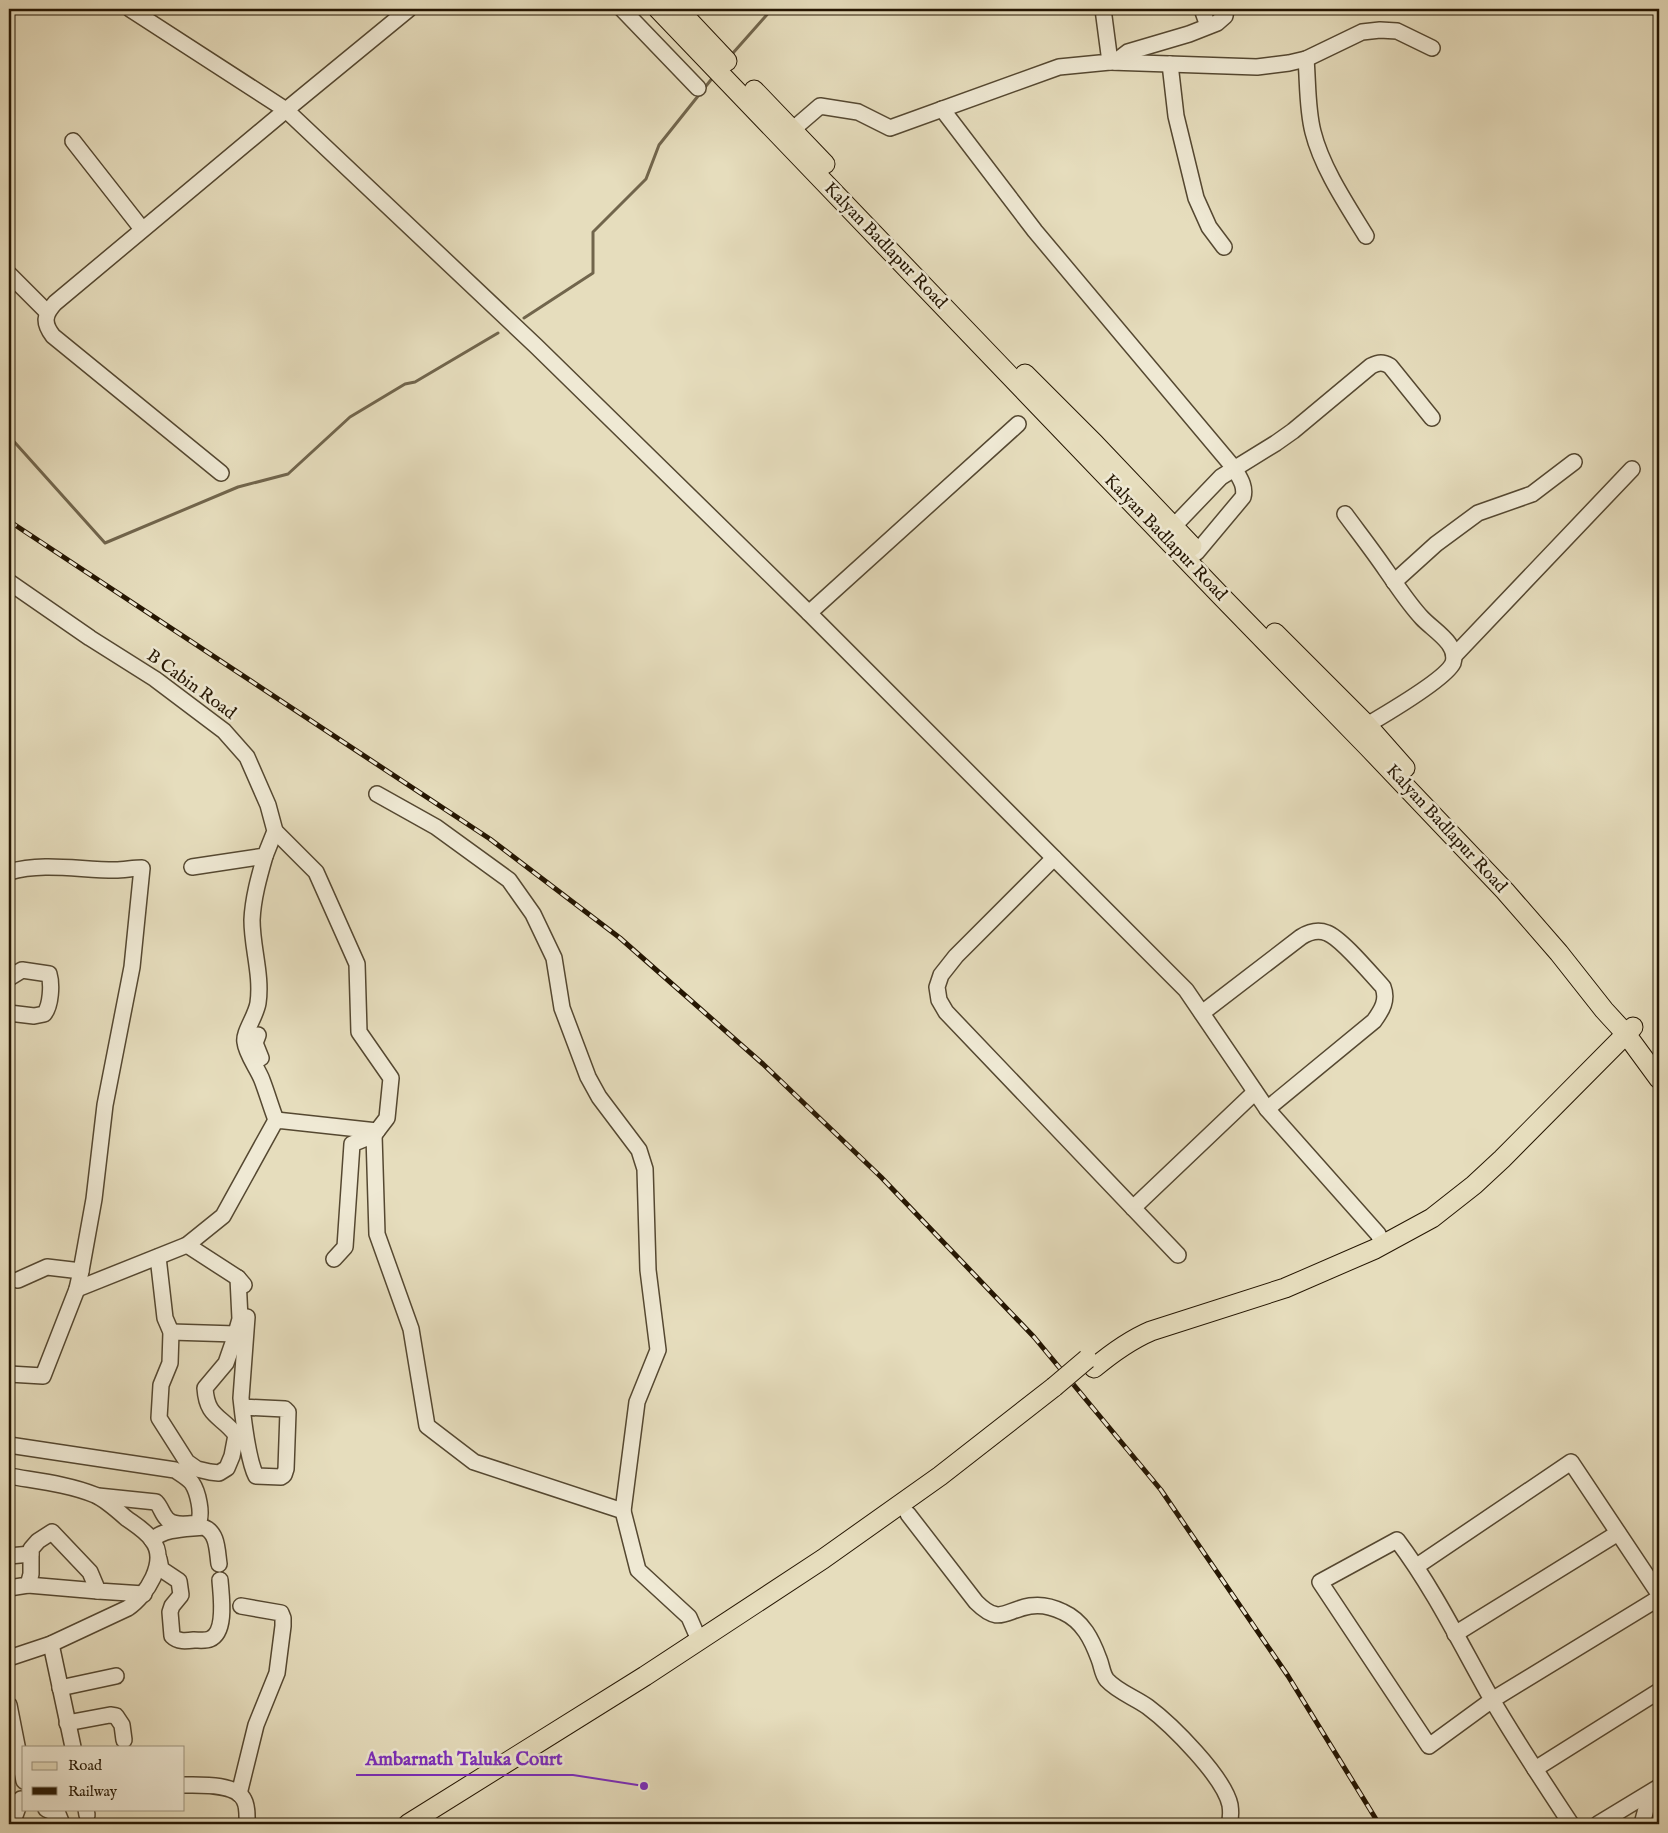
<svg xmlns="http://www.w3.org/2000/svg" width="1668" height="1833" viewBox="0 0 1668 1833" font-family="'IM FELL English',serif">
	<rect width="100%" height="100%" fill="#e6ddbd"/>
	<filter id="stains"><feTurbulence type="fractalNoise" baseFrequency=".004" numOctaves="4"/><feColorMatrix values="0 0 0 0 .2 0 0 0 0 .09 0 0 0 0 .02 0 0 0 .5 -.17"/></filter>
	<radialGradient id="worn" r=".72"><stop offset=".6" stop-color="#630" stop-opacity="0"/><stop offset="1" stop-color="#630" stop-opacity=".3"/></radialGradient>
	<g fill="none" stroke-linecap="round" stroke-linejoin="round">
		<g stroke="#71654c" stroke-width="3">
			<polyline points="733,53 772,9"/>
			<polyline points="524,318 593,273 593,232 646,179 659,145 714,76"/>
			<polyline points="9,436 105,543 238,487 288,474 350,417 405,384 415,382 498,333"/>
		</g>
		<g stroke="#554831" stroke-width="18">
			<g id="minor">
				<path d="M130,9l156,101 -231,193c-11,12 -12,20 -2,33l168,137"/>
				<polyline points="409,9 286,110 536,346 809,613 1186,990 1267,1109 1378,1234 1383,1244"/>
				<polyline points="622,9 698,88"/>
				<polyline points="1202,9 1208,26"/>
				<path d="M1306,59c2,24 1,50 7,73 9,36 34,73 53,104"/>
				<polyline points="1110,62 1257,67 1289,63 1306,59 1362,32 1380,30 1397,31 1432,48"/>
				<polyline points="1115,62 1128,52 1189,34 1217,23 1225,16 1226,9"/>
				<polyline points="1170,64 1176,116 1196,198 1209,227 1224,247"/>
				<path d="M942,109l93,122 199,237c5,9 12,18 9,29l-46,55 -10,8"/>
				<polyline points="784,137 820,106 858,112 890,128 1059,67 1110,62 1103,9"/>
				<polyline points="73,141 142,229"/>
				<polyline points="9,274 47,312"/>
				<path d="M1345,514c14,19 28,37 41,56 12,17 22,33 36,48 11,12 37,26 31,45 -7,16 -69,52 -86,62"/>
				<path d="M1174,526l47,-49 55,-34 17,-12 78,-65c8,-4 12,-4 19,0l42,52"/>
				<polyline points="9,582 90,638 155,679 224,731 247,757 268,805 275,831 265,856 192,867"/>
				<polyline points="1394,582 1436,544 1478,513 1532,494 1574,462"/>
				<polyline points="809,613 1018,424"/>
				<polyline points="1454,656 1632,469"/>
				<polyline points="377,794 436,827 509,880 533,914 554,958 562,1008 588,1077 599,1097 639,1150 645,1169 648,1270 658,1350 637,1402 623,1511"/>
				<polyline points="275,831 316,872 357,964 359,1032 391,1078 387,1118 374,1135 352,1144 345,1247 334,1259"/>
				<path d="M265,856c-6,21 -12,42 -13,64 0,28 10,55 6,83 -2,13 -15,30 -13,39 1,12 13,27 17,38 5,13 9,27 14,40"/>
				<polyline points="1054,858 956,956 941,975 937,987 939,1000 946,1012 1178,1255"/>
				<path d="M9,872c35,-10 70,-2 106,-2 9,0 18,-2 27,-2l-10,99 -27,138 -11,94 -13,72 -4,18 -34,87 -34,-2"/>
				<path d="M9,978l13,-8 27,4c3,10 2,32 -5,40l-10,2 -25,-3"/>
				<path d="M1202,1013l99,-76c8,-5 16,-8 26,-4 14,5 44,41 56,54 5,13 -1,23 -9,34l-107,88"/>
				<polyline points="258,1035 255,1043 261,1058"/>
				<polyline points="374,1135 377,1234 411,1329 427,1426 474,1462 623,1511 638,1570 689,1617 699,1640"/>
				<polyline points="1133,1208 1255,1092"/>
				<polyline points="187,1245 238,1278 244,1285"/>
				<path d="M158,1257l7,61 6,14 -1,31 -9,22 -2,33 28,44 10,7 13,3 9,1 8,-5 5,-12 4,-21c-15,-20 -29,-17 -31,-47l21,-25 8,-23 6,-21 -2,-41"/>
				<polyline points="18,1280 47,1267 81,1271"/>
				<polyline points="77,1289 187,1245 223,1216 276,1120 377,1131"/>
				<polyline points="171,1332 236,1334"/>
				<path d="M242,1407l43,2 3,3 -2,57 -2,6 -3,2 -25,-1c-8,-16 -13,-59 -15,-78l6,-81"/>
				<path d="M9,1445l166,25c6,4 13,8 17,13 6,9 11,31 6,40 -10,1 -24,4 -31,-4 -5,-5 -6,-12 -11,-17l-58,-6"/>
				<path d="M9,1476c28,5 59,8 86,19 11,5 22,15 31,23 8,6 20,13 26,22 17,21 -6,56 -24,68l-77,36 -42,14"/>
				<path d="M908,1514l68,88c24,24 29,8 54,4 12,-2 23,1 33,6 20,9 29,28 36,47 3,7 3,15 8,21 11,12 29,18 41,27 24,18 76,70 82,98 1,7 1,13 -1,19"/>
				<path d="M152,1540c13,-12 34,-11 51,-13 15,5 14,24 16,37"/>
				<polyline points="9,1556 31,1554"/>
				<path d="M159,1559l2,10 18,12 2,14 -9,11 -2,6 2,24c6,6 14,5 22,4 5,0 12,1 16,-1 17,-7 11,-44 10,-59"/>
				<polyline points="1417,1566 1571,1462 1659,1594"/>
				<polyline points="28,1585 98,1591"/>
				<polyline points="9,1588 28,1585 31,1574 31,1549 38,1541 52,1532 90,1572 98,1591 144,1594"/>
				<polyline points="1455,1634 1618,1533"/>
				<polyline points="51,1644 73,1747"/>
				<polyline points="60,1688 116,1676"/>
				<polyline points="9,1705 24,1781"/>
				<polyline points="67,1723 110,1715 116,1716 122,1725 124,1740"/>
				<polyline points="1535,1769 1659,1691"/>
				<path d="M184,1785c16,0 52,-2 60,15 4,7 3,17 3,24"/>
				<polyline points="239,1794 256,1725 277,1673 283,1626 283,1618 281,1613 241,1606"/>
				<polyline points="46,1809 58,1814 62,1824"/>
				<polyline points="86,1809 87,1815"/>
				<polyline points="12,1824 21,1799"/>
				<path d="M1571,1824c-27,-41 -55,-83 -80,-126 -30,-53 -57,-109 -94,-158l-77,42 109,164 63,-46 167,-102"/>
				<polyline points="1598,1824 1659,1787"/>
				<polyline points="1642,1824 1646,1809 1658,1790"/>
			</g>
		</g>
		<g stroke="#251602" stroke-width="21">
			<g id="major">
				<polyline points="658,9 1221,596 1368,747 1505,891 1559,953 1604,1010 1626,1034 1659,1079"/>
				<polyline points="678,9 727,61"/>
				<polyline points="754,90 825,164"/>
				<polyline points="1025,374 1095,444 1192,546"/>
				<polyline points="1275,633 1367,725 1405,768"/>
				<path d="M1094,1368c18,-15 36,-28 57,-37l134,-43 90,-39 57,-31 42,-33 28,-26 131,-132"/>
				<polyline points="408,1824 645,1676 823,1559 940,1476 1054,1387"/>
			</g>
		</g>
		<use href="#minor" stroke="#efe9d4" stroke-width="15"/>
		<use href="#major" stroke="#e6ddbd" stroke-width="19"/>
		<g stroke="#251602" stroke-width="5">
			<polyline id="rail" points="9,521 490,839 620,938 763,1064 881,1177 1034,1337 1161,1490 1288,1676 1379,1824"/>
		</g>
		<use href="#rail" stroke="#efe9d4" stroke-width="3" stroke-dasharray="9" stroke-linecap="butt"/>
		<g stroke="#251602" stroke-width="21" stroke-linecap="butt">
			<polyline id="major-bridge" points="1054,1387 1087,1359"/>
		</g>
		<use href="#major-bridge" stroke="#e6ddbd" stroke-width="19"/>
	</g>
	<g text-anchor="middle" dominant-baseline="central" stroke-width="5" stroke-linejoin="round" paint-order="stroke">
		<g font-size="18" fill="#251602" stroke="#efe9d4">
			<text transform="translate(885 246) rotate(46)">Kalyan Badlapur Road</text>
			<text transform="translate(1165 538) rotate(46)">Kalyan Badlapur Road</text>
			<text transform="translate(191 685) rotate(36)">B Cabin Road</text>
			<text transform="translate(1446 829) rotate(47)">Kalyan Badlapur Road</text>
		</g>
	</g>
	<path fill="none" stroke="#7b2cbf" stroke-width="2" d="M644 1786L573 1775H356"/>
	<circle fill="#7b2cbf" stroke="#efe9d4" stroke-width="2" cx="644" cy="1786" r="5"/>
	<g font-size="19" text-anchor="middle" font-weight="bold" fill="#7b2cbf" stroke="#efe9d4" stroke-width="5" stroke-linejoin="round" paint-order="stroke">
		<text x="464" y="1765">Ambarnath Taluka Court</text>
	</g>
	<rect width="1668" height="1833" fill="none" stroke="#e6ddbd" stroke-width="30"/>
	<rect x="10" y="10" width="1648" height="1813" fill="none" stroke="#251602" stroke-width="2.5"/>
	<rect x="15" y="15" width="1638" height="1803" fill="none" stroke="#251602"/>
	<rect x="22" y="1746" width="162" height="65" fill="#efe9d4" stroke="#9e9580"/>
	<rect x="32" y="1762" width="25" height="8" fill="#e6ddbd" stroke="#9e9580"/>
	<text x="68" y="1770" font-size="15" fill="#251602">Road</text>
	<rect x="32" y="1787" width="25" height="8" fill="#251602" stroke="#9e9580"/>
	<text x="68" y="1796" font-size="15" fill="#251602">Railway</text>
	<rect width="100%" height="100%" filter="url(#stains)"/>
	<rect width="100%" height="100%" fill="url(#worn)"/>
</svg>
